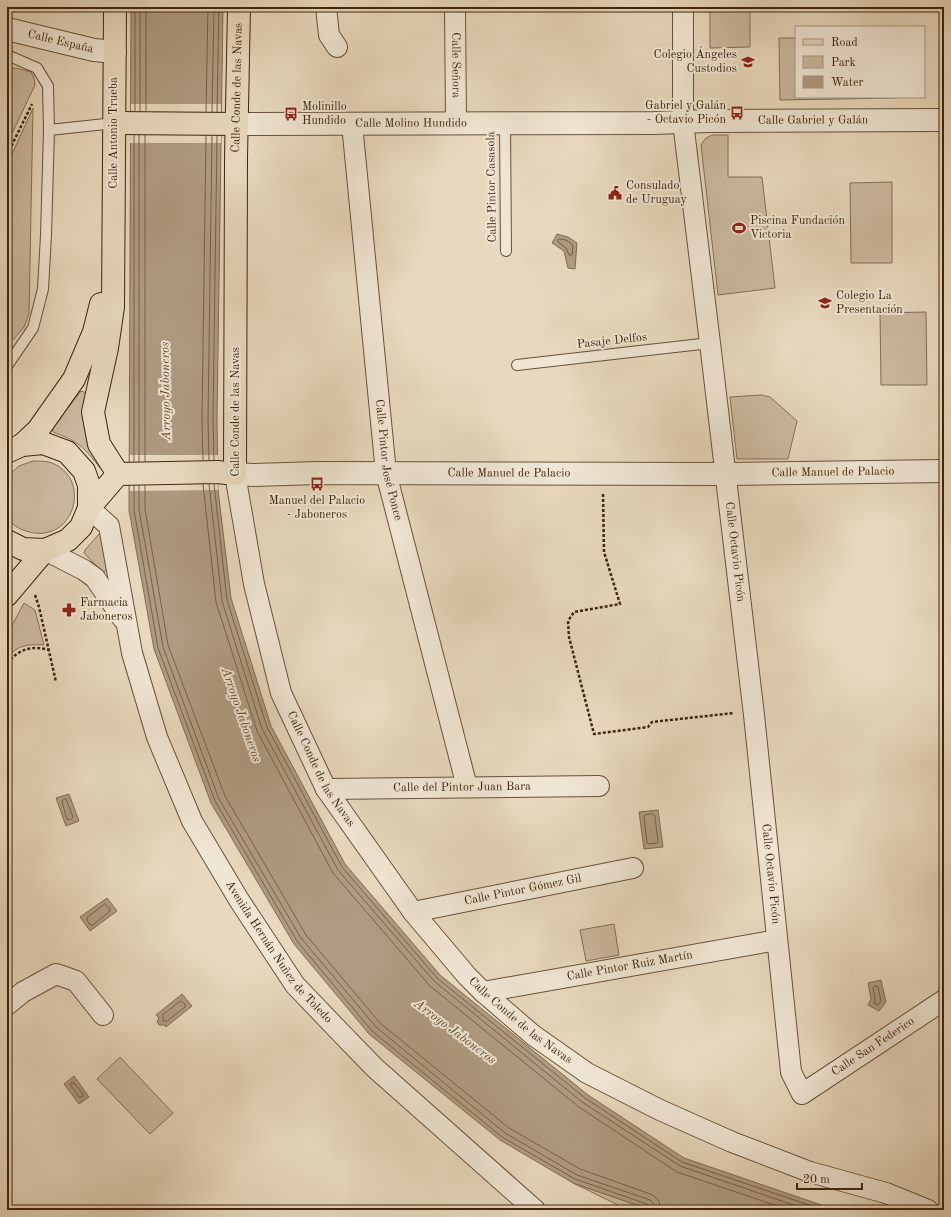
<svg xmlns="http://www.w3.org/2000/svg" width="951" height="1217" viewBox="0 0 951 1217" font-family="'Old Standard TT',serif">
	<rect width="100%" height="100%" fill="#e8d8bd"/>
	<filter id="stains"><feTurbulence type="fractalNoise" baseFrequency=".005" numOctaves="4"/><feColorMatrix values="0 0 0 0 .2 0 0 0 0 .09 0 0 0 0 .02 0 0 0 .5 -.17"/></filter>
	<radialGradient id="worn" r=".72"><stop offset=".6" stop-color="#630" stop-opacity="0"/><stop offset="1" stop-color="#630" stop-opacity=".3"/></radialGradient>
	<g fill="#cbb99f" stroke="#856e56">
		<polygon points="710,7 750,7 750,47 710,48"/>
		<polygon points="779,38 796,38 796,97 895,97 895,98 780,100"/>
		<polygon points="7,67 20,69 31,72 34,78 35,85 7,144"/>
		<polygon points="33,108 29,314 24,327 14,339 7,339 7,165"/>
		<polygon points="712,135 728,135 728,177 762,177 775,288 718,295 701,145 706,138"/>
		<polygon points="892,182 892,263 851,263 850,183"/>
		<polygon points="926,312 927,385 881,385 880,313"/>
		<path d="M81,391l6,2 17,71 -4,4c-16,-21 -22,-27 -47,-36v-5z"/>
		<polygon points="761,395 770,397 797,421 788,459 737,459 730,397"/>
		<path d="M33,461c5,0 11,0 16,1 45,14 26,85 -23,69 -8,-2 -16,-8 -19,-15l1,-40 11,-10z"/>
		<polygon points="99,534 102,535 108,570 102,572 84,553 85,550"/>
		<path d="M24,603l11,7 9,35c-15,-1 -27,0 -37,13v-23z"/>
		<polygon points="614,924 619,955 586,961 580,930"/>
		<polygon points="120,1057 173,1113 150,1134 97,1079"/>
		<polygon points="573,1183 651,1210 628,1210"/>
	</g>
	<g fill="#af9b81" stroke="#826b52">
		<polygon points="131,7 223,7 217,420 218,490 231,598 271,726 345,864 440,975 588,1095 684,1158 836,1210 651,1210 573,1183 500,1140 369,1034 294,944 211,803 154,649 129,510"/>
		<polygon points="557,234 568,237 577,243 575,269 568,268 564,251 552,243"/>
		<polygon points="69,794 79,821 66,826 56,798"/>
		<polygon points="658,810 663,847 644,849 639,812"/>
		<polygon points="107,898 117,911 90,931 80,917"/>
		<polygon points="881,980 886,1002 879,1011 868,1005 871,999 868,983"/>
		<polygon points="182,994 192,1006 166,1027 165,1025 159,1025 157,1021 159,1018 156,1015"/>
		<polygon points="74,1076 89,1097 79,1104 64,1084"/>
	</g>
	<g fill="#e8d8bd">
		<polygon points="131,104 221,104 221,143 130,143"/>
		<polygon points="130,455 218,455 218,490 130,491"/>
	</g>
	<g fill="none" stroke-linecap="round" stroke-linejoin="round">
		<g stroke="#776046" stroke-width="1">
			<polyline points="135,111 135,7"/>
			<polyline points="140,111 140,7"/>
			<polyline points="146,111 146,7"/>
			<polyline points="206,112 208,7"/>
			<polyline points="212,112 214,7"/>
			<polyline points="217,112 219,7"/>
			<polygon points="560,239 566,240 573,245 572,255 569,255 566,248 558,242 558,240"/>
			<polyline points="203,460 202,420 206,136"/>
			<polyline points="209,460 208,420 212,136"/>
			<polyline points="214,460 213,420 217,136"/>
			<polyline points="145,461 145,135"/>
			<polyline points="134,462 134,135"/>
			<polyline points="139,462 139,135"/>
			<polyline points="203,484 216,602 257,731 333,873 430,986 579,1107 677,1172 789,1210"/>
			<polyline points="209,484 222,601 262,729 338,870 434,981 582,1102 680,1166 808,1210"/>
			<polyline points="214,484 227,600 267,727 342,867 437,978 585,1098 682,1162 824,1210"/>
			<polyline points="145,485 145,509 168,645 225,796 306,935 380,1023 509,1128 580,1169 653,1195 659,1201 661,1210"/>
			<polyline points="134,486 134,510 158,648 215,801 297,941 372,1031 502,1137 575,1179 647,1204 650,1207 650,1210"/>
			<polyline points="139,486 139,509 163,647 219,799 301,938 376,1027 505,1133 577,1175 650,1200 654,1204 655,1210"/>
			<polygon points="66,799 73,817 70,820 67,819 62,802 63,800"/>
			<polygon points="653,814 655,816 658,842 657,843 649,844 647,843 644,817 645,815"/>
			<polygon points="105,904 110,909 110,911 93,925 90,925 87,920 87,918"/>
			<polygon points="875,986 878,987 881,1001 878,1005 874,1003 875,998 873,988"/>
			<polygon points="181,1001 185,1004 185,1007 167,1021 163,1021 163,1015"/>
			<polygon points="71,1083 74,1083 83,1094 82,1097 79,1097 71,1086"/>
		</g>
		<g stroke="#695138" stroke-width="12">
			<g id="service">
				<polyline points="7,55 37,68 48,86 49,130 46,235 43,289 33,328 7,366"/>
				<polyline points="505,124 506,251"/>
				<polyline points="49,130 115,123"/>
				<polyline points="517,365 710,343"/>
			</g>
		</g>
		<g stroke="#695138" stroke-width="22">
			<g id="minor">
				<polyline points="326,7 329,35 337,47"/>
				<path id="s1" d="M455,7l1,117"/>
				<path id="s2" d="M683,7v115l27,221 44,372 37,357 11,22 142,-94"/>
				<path id="s3" d="M352,124l34,349 81,314"/>
				<path id="s4" d="M235,474l19,110 27,109 45,96 87,123 54,64 16,16 50,43 54,38 73,37 72,32 78,30 76,21 42,17"/>
				<path id="s5" d="M89,508l20,18 23,127 25,84 35,84 47,79 56,85 45,47 35,36 160,142"/>
				<polyline points="45,550 84,570 95,578 123,619"/>
				<path id="s6" d="M326,789l273,-3"/>
				<path id="s7" d="M413,912l220,-44"/>
				<path id="s8" d="M483,992l294,-52"/>
				<polyline points="7,1005 23,992 56,974 76,981 103,1015"/>
			</g>
		</g>
		<g stroke="#695138" stroke-width="24">
			<g id="tertiary">
				<path id="s9" d="M7,29l87,21 21,2"/>
				<path id="s10" d="M237,124l417,-1 55,-2 235,-1"/>
				<path id="s11" d="M235,474l18,1 65,-2 407,1 219,-3"/>
			</g>
		</g>
		<g stroke="#3f240c" stroke-width="24">
			<g id="primary">
				<polyline points="115,7 113,307 107,348 93,412 99,444 118,474"/>
				<polyline points="115,123 237,124"/>
				<polyline points="22,445 38,430 74,379 94,332 101,304"/>
				<polyline points="7,452 22,445 43,443 67,452 84,471 89,485 89,508 81,527 68,540 45,550 23,549 7,541"/>
				<path id="s12" d="M89,508l29,-34 100,-2 17,2 1,-316 3,-151"/>
				<polyline points="7,595 45,550"/>
			</g>
		</g>
		<g stroke="#3f240c" stroke-width="2.5" stroke-dasharray="3 2" stroke-linecap="butt">
			<polyline points="7,155 32,104"/>
			<polyline points="603,494 604,552 620,604 574,612 568,621 569,637 594,734 648,727 652,722 734,713"/>
			<polyline points="35,595 39,607 56,682"/>
			<path d="M7,663c12,-14 25,-18 42,-13"/>
		</g>
		<use href="#service" stroke="#f0e6d4" stroke-width="10"/>
		<use href="#minor" stroke="#f0e6d4" stroke-width="20"/>
		<use href="#tertiary" stroke="#f0e6d4" stroke-width="22"/>
		<use href="#primary" stroke="#e8d8bd" stroke-width="22"/>
	</g>
	<defs>
		<g id="school-bare" transform="scale(1.08)"><path d="M0-5L7-2L0 1L-7-2ZM-4 1L0 2.5L4 1V4Q0 6-4 4Z" fill="#8f2418" stroke="#f0e6d4" stroke-width="2.5" paint-order="stroke"/></g>
		<g id="bus-bare" transform="scale(1.08)"><path d="M-5-6H5V4H4V6H2V4H-2V6H-4V4H-5ZM-3.5-4V0h7V-4ZM-3.5 1.2v1.5H-2V1.2ZM2 1.2v1.5H3.5V1.2Z" fill="#8f2418" stroke="#f0e6d4" stroke-width="2.5" paint-order="stroke"/></g>
		<g id="civic-bare" transform="scale(1.08)"><path d="M-.6-6.5H3V-4.5H.6V-3L4-1V1h2V6H-6V1h2V-1L-.6-3ZM-1.2 2.5V6h2.4V2.5Z" fill="#8f2418" stroke="#f0e6d4" stroke-width="2.5" paint-order="stroke"/></g>
		<g id="stadium-bare" transform="scale(1.08)"><path d="M0-5a6.5 5 0 1 0 0 10a6.5 5 0 1 0 0-10ZM-3.5-1.8h7v3.6h-7Z" fill="#8f2418" stroke="#f0e6d4" stroke-width="2.5" paint-order="stroke"/></g>
		<g id="pharmacy-bare" transform="scale(1.08)"><path d="M-2-6h4v4h4v4h-4v4h-4v-4h-4v-4h4Z" fill="#8f2418" stroke="#f0e6d4" stroke-width="2.5" paint-order="stroke"/></g>
	</defs>
	<g fill-rule="evenodd">
		<use href="#school-bare" x="748" y="62"/>
		<use href="#bus-bare" x="737" y="113"/>
		<use href="#bus-bare" x="291" y="114"/>
		<use href="#civic-bare" x="615" y="193"/>
		<use href="#stadium-bare" x="739" y="228"/>
		<use href="#school-bare" x="825" y="303"/>
		<use href="#bus-bare" x="317" y="484"/>
		<use href="#pharmacy-bare" x="69" y="610"/>
	</g>
	<g text-anchor="middle" dominant-baseline="central" stroke-width="4" stroke-linejoin="round" paint-order="stroke">
		<g font-size="12" fill="#3f240c" stroke="#f0e6d4">
			<text stroke="none"><textPath href="#s9" startOffset="55">Calle España</textPath></text>
			<text stroke="none"><textPath href="#s1" startOffset="58">Calle Señora</textPath></text>
			<text stroke="none"><textPath href="#s12" startOffset="548">Calle Conde de las Navas</textPath></text>
			<text stroke="none"><textPath href="#s10" startOffset="576">Calle Gabriel y Galán</textPath></text>
			<text stroke="none"><textPath href="#s10" startOffset="174">Calle Molino Hundido</textPath></text>
			<text transform="translate(114 133) rotate(-90)">Calle Antonio Trueba</text>
			<text transform="translate(492 187) rotate(-91)">Calle Pintor Casasola</text>
			<text transform="translate(612 341) rotate(-6)">Pasaje Delfos</text>
			<text transform="translate(236 412) rotate(-90)">Calle Conde de las Navas</text>
			<text stroke="none"><textPath href="#s3" startOffset="338">Calle Pintor José Ponce</textPath></text>
			<text stroke="none"><textPath href="#s11" startOffset="598">Calle Manuel de Palacio</textPath></text>
			<text stroke="none"><textPath href="#s11" startOffset="274">Calle Manuel de Palacio</textPath></text>
			<text stroke="none"><textPath href="#s2" startOffset="548">Calle Octavio Picón</textPath></text>
			<text stroke="none"><textPath href="#s4" startOffset="310">Calle Conde de las Navas</textPath></text>
			<text stroke="none"><textPath href="#s6" startOffset="136">Calle del Pintor Juan Bara</textPath></text>
			<text stroke="none"><textPath href="#s2" startOffset="872">Calle Octavio Picón</textPath></text>
			<text stroke="none"><textPath href="#s7" startOffset="112">Calle Pintor Gómez Gil</textPath></text>
			<text stroke="none"><textPath href="#s5" startOffset="492">Avenida Hernán Nuñez de Toledo</textPath></text>
			<text stroke="none"><textPath href="#s8" startOffset="149">Calle Pintor Ruiz Martín</textPath></text>
			<text stroke="none"><textPath href="#s4" startOffset="634">Calle Conde de las Navas</textPath></text>
			<text stroke="none"><textPath href="#s2" startOffset="1181">Calle San Federico</textPath></text>
		</g>
		<g font-size="12" fill="#3f240c" stroke="#f0e6d4" text-anchor="start">
			<text x="737" y="55" text-anchor="end">Colegio Ángeles<tspan x="737" dy="14">Custodios</tspan></text>
			<text x="726" y="106" text-anchor="end">Gabriel y Galán<tspan x="726" dy="14">- Octavio Picón</tspan></text>
			<text x="302" y="107">Molinillo<tspan x="302" dy="14">Hundido</tspan></text>
			<text x="626" y="186">Consulado<tspan x="626" dy="14">de Uruguay</tspan></text>
			<text x="750" y="221">Piscina Fundación<tspan x="750" dy="14">Victoria</tspan></text>
			<text x="836" y="296">Colegio La<tspan x="836" dy="14">Presentación</tspan></text>
			<text x="317" y="501" text-anchor="middle">Manuel del Palacio<tspan x="317" dy="14">- Jaboneros</tspan></text>
			<text x="80" y="603">Farmacia<tspan x="80" dy="14">Jaboneros</tspan></text>
		</g>
		<g font-size="13" font-style="italic" fill="#61482f" stroke="#f0e6d4">
			<text transform="translate(166 391) rotate(-91)">Arroyo Jaboneros</text>
			<text transform="translate(241 715) rotate(71)">Arroyo Jaboneros</text>
			<text transform="translate(455 1032) rotate(37)">Arroyo Jaboneros</text>
		</g>
	</g>
	<rect width="951" height="1217" fill="none" stroke="#e8d8bd" stroke-width="24"/>
	<rect x="8" y="8" width="935" height="1201" fill="none" stroke="#3f240c" stroke-width="2"/>
	<rect x="12" y="12" width="927" height="1193" fill="none" stroke="#3f240c"/>
	<rect x="795" y="26" width="130" height="72" fill="#f0e6d4" stroke="#a99884"/>
	<rect x="803" y="39" width="20" height="6" fill="#e8d8bd" stroke="#a99884"/>
	<text x="831" y="46" font-size="12" fill="#3f240c">Road</text>
	<rect x="803" y="56" width="20" height="12" fill="#cbb99f" stroke="#a99884"/>
	<text x="831" y="66" font-size="12" fill="#3f240c">Park</text>
	<rect x="803" y="76" width="20" height="12" fill="#af9b81" stroke="#a99884"/>
	<text x="831" y="86" font-size="12" fill="#3f240c">Water</text>
	<path d="M797 1183v6h65v-6" fill="none" stroke="#3f240c" stroke-width="2"/>
	<text x="803" y="1183" font-size="12" fill="#3f240c" stroke="#f0e6d4" stroke-width="3" paint-order="stroke">20 m</text>
	<rect width="100%" height="100%" filter="url(#stains)"/>
	<rect width="100%" height="100%" fill="url(#worn)"/>
</svg>
